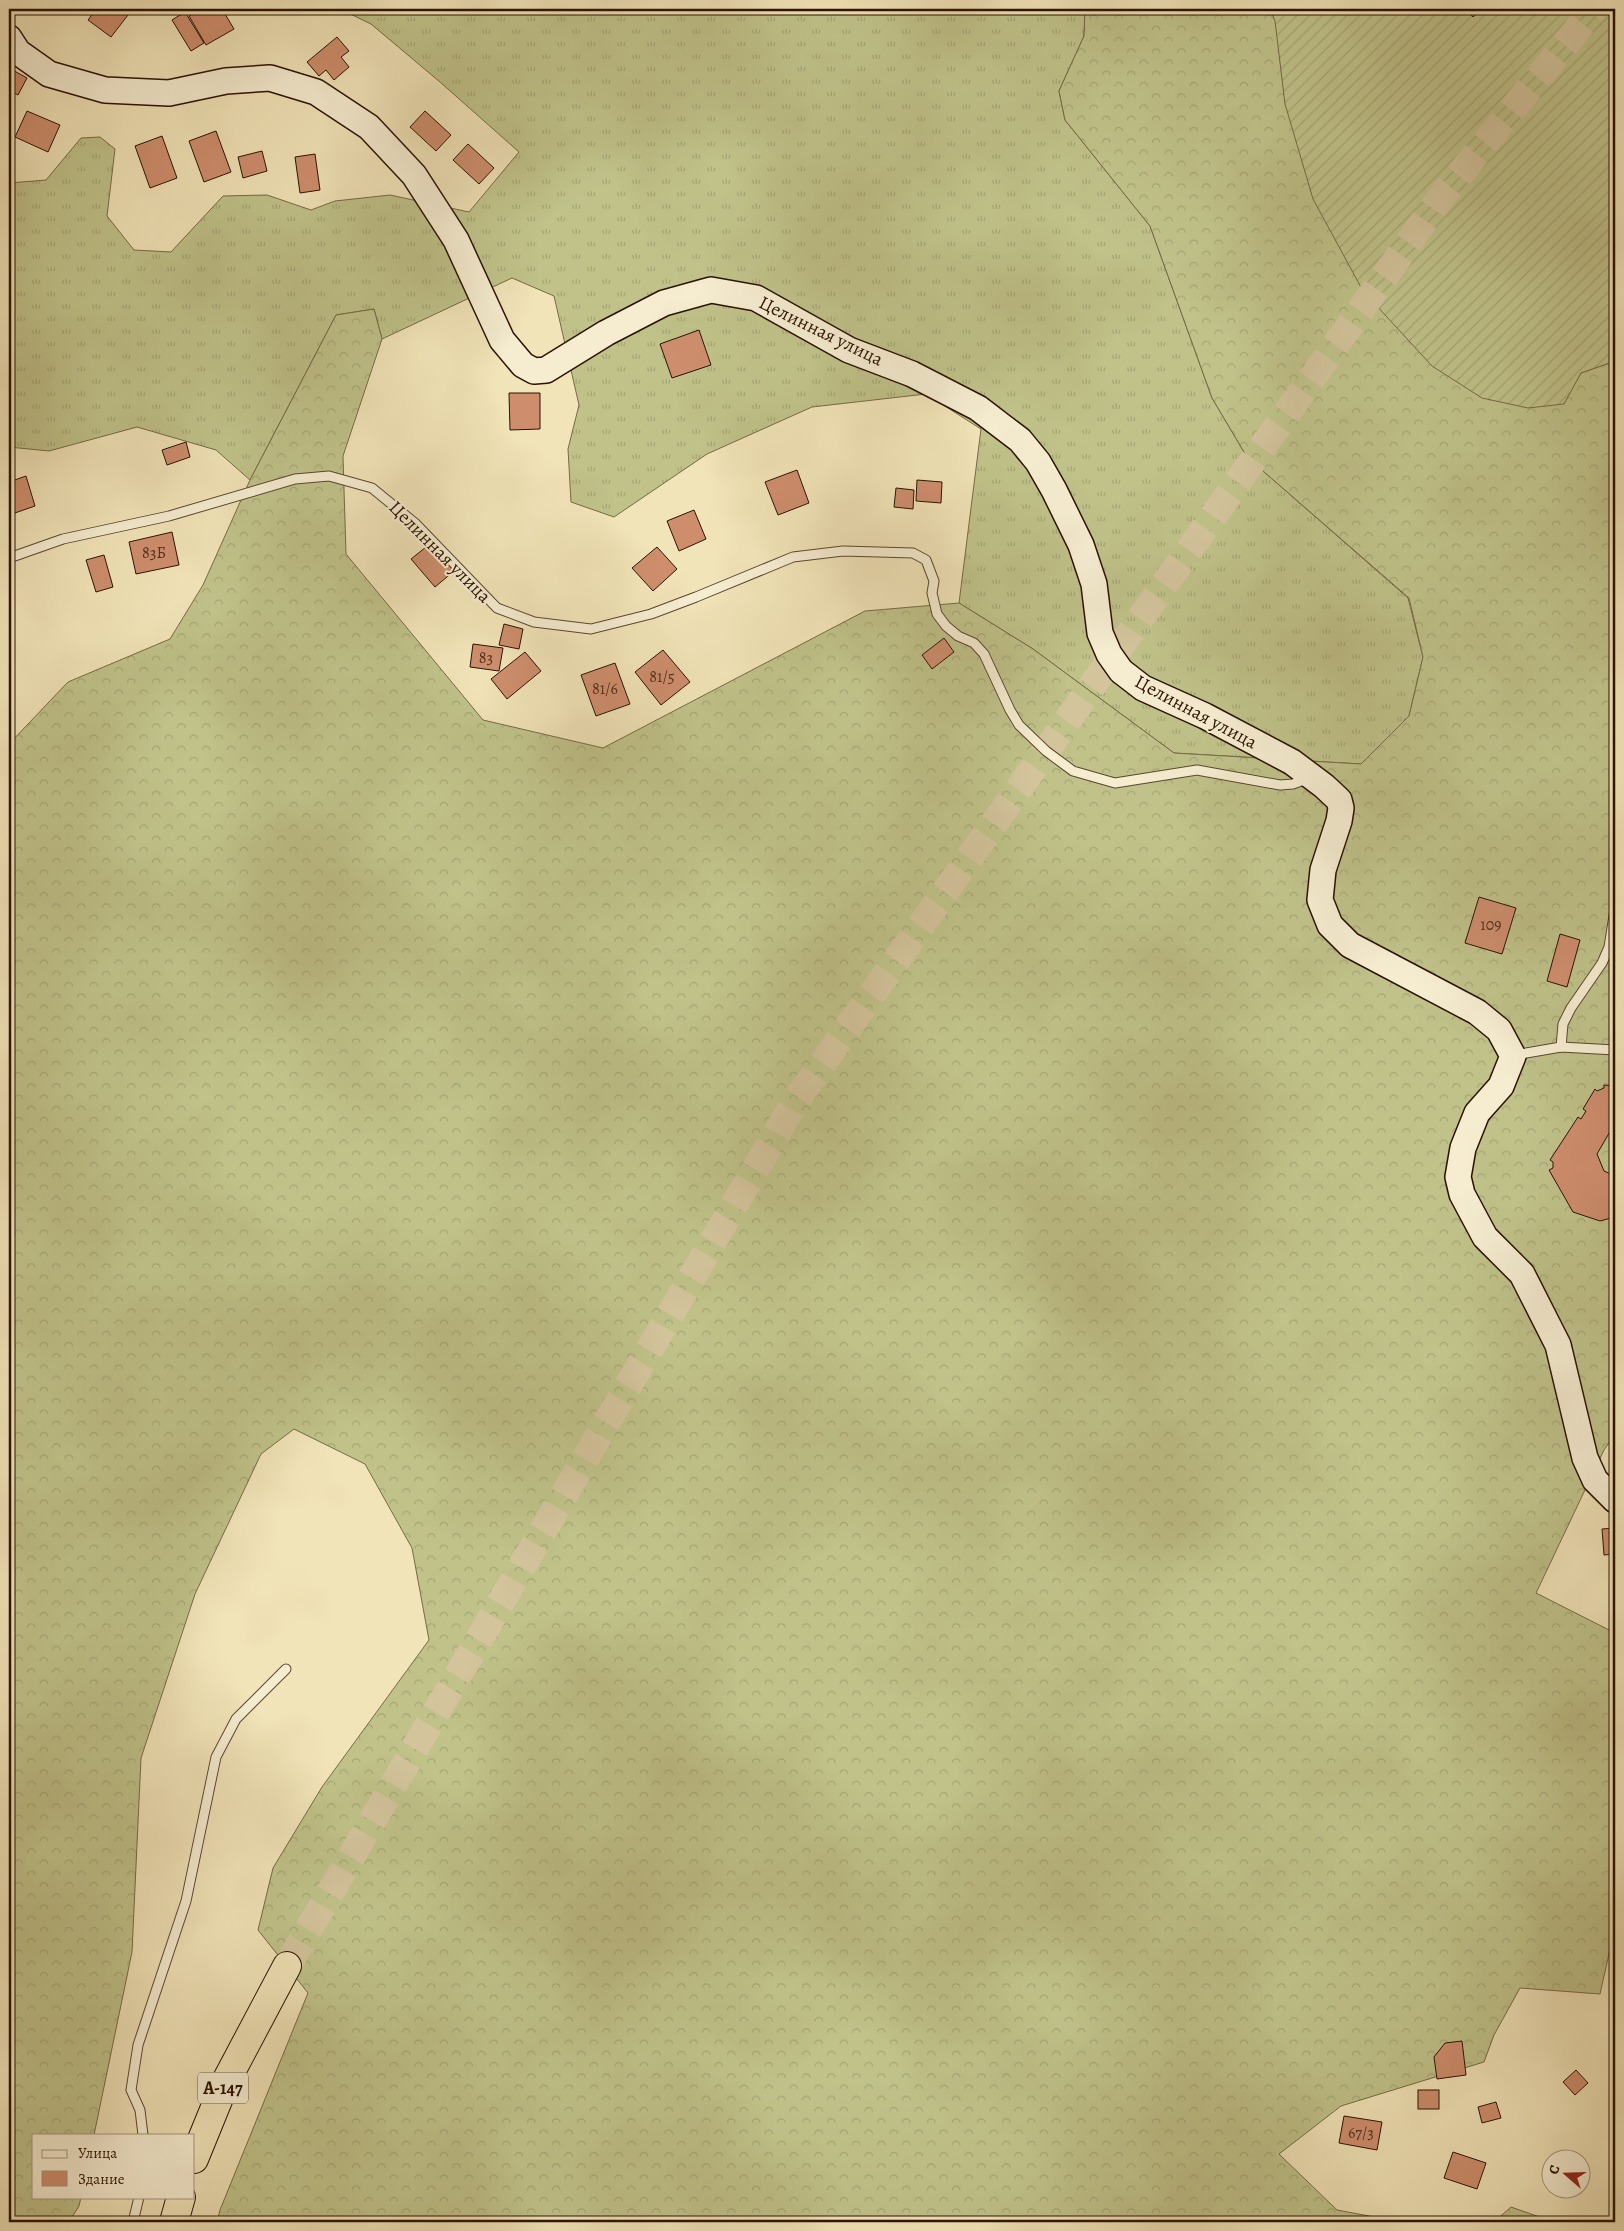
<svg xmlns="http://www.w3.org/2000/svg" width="1624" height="2231" viewBox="0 0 1624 2231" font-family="Alegreya,serif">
	<defs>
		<pattern id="grass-tufts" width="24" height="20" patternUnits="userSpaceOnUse" patternTransform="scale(1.25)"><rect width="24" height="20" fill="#c0c28a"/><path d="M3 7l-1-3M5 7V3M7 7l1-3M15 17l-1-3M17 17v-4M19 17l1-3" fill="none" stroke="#a5a675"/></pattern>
		<pattern id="forest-crowns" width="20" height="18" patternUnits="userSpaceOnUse" patternTransform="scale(1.25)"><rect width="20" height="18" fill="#c0c28a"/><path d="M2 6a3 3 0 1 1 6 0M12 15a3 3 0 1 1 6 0" fill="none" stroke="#a5a675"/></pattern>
		<pattern id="garden-furrows" width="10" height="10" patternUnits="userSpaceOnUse" patternTransform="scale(1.25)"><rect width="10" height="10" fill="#c0c28a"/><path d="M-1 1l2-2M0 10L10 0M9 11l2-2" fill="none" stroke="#a5a675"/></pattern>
	</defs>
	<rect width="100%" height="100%" fill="#f1e4b8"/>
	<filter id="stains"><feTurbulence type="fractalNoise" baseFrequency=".004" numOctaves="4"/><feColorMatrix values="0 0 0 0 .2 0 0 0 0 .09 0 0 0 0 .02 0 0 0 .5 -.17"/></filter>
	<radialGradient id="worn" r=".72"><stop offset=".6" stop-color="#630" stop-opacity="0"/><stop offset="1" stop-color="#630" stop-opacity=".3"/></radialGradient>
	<polygon fill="url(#grass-tufts)" stroke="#766a45" points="340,9 1085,9 1084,36 1059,91 1065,120 1150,226 1212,398 1247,457 1408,598 1423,657 1409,716 1361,764 1174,753 1033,649 959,603 981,429 926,394 812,407 707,454 614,517 571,502 568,449 579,405 554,296 512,278 382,339 374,309 336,315 250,480 216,450 137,427 49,451 9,447 9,183 46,180 81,138 100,137 115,149 107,216 134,250 171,252 223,196 267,195 311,210 335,201 390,195 469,212 519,152 440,82 371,24"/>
	<g fill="url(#forest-crowns)" stroke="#766a45">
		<polygon points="1085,9 1270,9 1275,20 1563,404 1581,373 1615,361 1615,1434 1604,1450 1536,1593 1615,1633 1615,1927 1600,1994 1520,1988 1494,2035 1484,2062 1341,2106 1279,2154 1337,2210 1401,2222 217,2222 220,2210 308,1993 258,1930 273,1868 322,1787 429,1640 412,1548 365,1464 294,1429 261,1454 195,1594 141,1758 132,1952 94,2135 34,2135 34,2197 81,2197 79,2206 69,2222 9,2222 9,744 68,682 170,639 203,585 250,480 336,315 374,309 382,339 343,456 346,554 483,720 603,748 865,611 959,603 1033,649 1174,753 1361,764 1409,716 1423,657 1409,598 1247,457 1212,398 1150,226 1065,120 1059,91 1084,36"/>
		<polygon points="1511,2207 1554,2222 1494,2222"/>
	</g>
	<polygon fill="url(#garden-furrows)" stroke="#766a45" points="1270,9 1615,9 1615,361 1581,373 1564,404 1528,408 1482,398 1432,366 1363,291 1313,199 1285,104 1275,21"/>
	<g fill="#ce8e6e" stroke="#2b1200">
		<polygon points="96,9 120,9 128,15 111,37 88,20"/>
		<polygon points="202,9 222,9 234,29 206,45 189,16"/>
		<polygon points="1466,9 1478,9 1480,11 1473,17"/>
		<polygon points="185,12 204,43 191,51 172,20"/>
		<polygon points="337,37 349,51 341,57 349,67 334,80 326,70 319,76 307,62"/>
		<polygon points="9,68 27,78 18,95 9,90"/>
		<polygon points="27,111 60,125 48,152 15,137"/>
		<polygon points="425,111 451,135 436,151 410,127"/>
		<polygon points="216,131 231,172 204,182 189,141"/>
		<polygon points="162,136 177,178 150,188 135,146"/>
		<polygon points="468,144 494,168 479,184 453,160"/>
		<polygon points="262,151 267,171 243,178 238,157"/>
		<polygon points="315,154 320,190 300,193 295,157"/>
		<polygon points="699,330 711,365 672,378 660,344"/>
		<polygon points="509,393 540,393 540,429 510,430"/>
		<polygon points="186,442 190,457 167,465 162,450"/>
		<polygon points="797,470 809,503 778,515 765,482"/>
		<polygon points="26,476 35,506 9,515 9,482"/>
		<polygon points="917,480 942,482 941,503 916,501"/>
		<polygon points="896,488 914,490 913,509 894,507"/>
		<polygon points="694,510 706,539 679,551 667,521"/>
		<polygon points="172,532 179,565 136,574 129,542"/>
		<polygon points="431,543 454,571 435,587 411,559"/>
		<polygon points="657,547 677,569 653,591 632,568"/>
		<polygon points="104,555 113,587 96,592 86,560"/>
		<polygon points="504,624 523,629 519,649 499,645"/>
		<polygon points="944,638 954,652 932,669 922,655"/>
		<polygon points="473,644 503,648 499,671 470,667"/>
		<polygon points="663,650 690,682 661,705 635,672"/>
		<polygon points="525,652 541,671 507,699 491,679"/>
		<polygon points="615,663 630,704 596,716 581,675"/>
		<polygon points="1615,850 1615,874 1610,872"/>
		<polygon points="1479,897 1516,908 1502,954 1465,943"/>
		<polygon points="1560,934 1580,940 1567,987 1547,981"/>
		<polygon points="1604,1085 1615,1086 1615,1123 1597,1154 1604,1171 1615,1176 1615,1207 1611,1218 1600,1221 1573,1212 1549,1170 1553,1168 1553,1162 1550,1160 1578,1117 1581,1119 1586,1111 1583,1109 1595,1089 1597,1091 1604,1088"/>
		<polygon points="1615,1528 1615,1554 1604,1555 1602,1529"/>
		<polygon points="1462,2041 1466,2075 1437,2079 1434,2057 1445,2043"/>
		<polygon points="1576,2070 1588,2083 1575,2095 1563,2082"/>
		<rect x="1418" y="2090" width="21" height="19"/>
		<polygon points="1496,2102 1501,2118 1482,2123 1478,2107"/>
		<polygon points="1344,2116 1382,2122 1377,2150 1339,2143"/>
		<polygon points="1453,2152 1486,2163 1477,2189 1444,2178"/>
	</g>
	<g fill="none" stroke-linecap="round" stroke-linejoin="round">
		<polyline stroke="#d3c49c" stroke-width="28" stroke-dasharray="28 14" stroke-linecap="butt" points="287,1966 795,1102 1442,196 1594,9"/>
		<g stroke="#5c462e" stroke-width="11">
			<g id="lane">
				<polyline points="9,558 63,539 169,516 295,479 329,476 372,488 416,524 497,608 534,622 591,629 651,614 696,597 793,557 843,551 913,553 926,560 934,581 932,593 937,614 946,626 958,636 974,643 984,654 1010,710 1019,725 1046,751 1073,771 1115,783 1197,770 1280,785 1293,784 1309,778"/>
				<polyline points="1561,1047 1563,1024 1571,1008 1602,963 1609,947 1615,909"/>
				<polyline points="1515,1055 1561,1047 1615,1050"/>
				<polyline points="143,2135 140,2110 131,2090 138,2045 186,1901 216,1757 236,1719 286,1669"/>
				<polyline points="133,2222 139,2197"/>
			</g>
		</g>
		<g stroke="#2b1200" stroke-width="28">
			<polyline id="secondary" points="9,38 18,52 49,74 105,90 169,93 226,81 270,78 316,92 369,127 414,175 456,240 502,340 523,365 534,371 546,370 606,333 664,303 711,290 756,298 849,350 912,374 978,408 1020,440 1038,462 1054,490 1081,545 1094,584 1100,633 1109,654 1121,671 1143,688 1205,716 1292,762 1324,786 1339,800 1341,808 1339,821 1323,870 1320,900 1330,925 1350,945 1477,1012 1499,1030 1513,1056 1501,1086 1477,1113 1463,1148 1458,1177 1462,1194 1485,1237 1522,1274 1558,1345 1585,1458 1595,1480 1615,1500"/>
		</g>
		<g stroke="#2b1200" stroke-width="30">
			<g id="highway">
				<polyline points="194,2159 225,2083 287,1966"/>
				<polyline points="174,2222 181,2197"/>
			</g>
		</g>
		<use href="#lane" stroke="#f6edd1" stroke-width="9"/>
		<use href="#secondary" stroke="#f6edd1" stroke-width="25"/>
		<use href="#highway" stroke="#f1e4b8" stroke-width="28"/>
	</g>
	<g text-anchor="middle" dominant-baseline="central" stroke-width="4" stroke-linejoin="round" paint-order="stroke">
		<g font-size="16" fill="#54311c">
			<text x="154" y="553">83Б</text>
			<text x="486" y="658">83</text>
			<text x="662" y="677">81/5</text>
			<text x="605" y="689">81/6</text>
			<text x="1491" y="925">109</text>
			<text x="1361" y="2133">67/3</text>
		</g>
		<rect fill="#f6edd1" stroke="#68543f" stroke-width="1" x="198" y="2072.5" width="50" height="31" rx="4"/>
		<g font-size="18" font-weight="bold" fill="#2b1200">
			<text x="223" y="2088">А-147</text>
		</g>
		<g font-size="19" fill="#2b1200" stroke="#f6edd1">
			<text transform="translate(821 331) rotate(26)">Целинная улица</text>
			<text transform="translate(440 552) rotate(45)">Целинная улица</text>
			<text transform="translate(1196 712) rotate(28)">Целинная улица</text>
		</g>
	</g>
	<rect width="1624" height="2231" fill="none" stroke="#f1e4b8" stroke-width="30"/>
	<rect x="10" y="10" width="1604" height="2211" fill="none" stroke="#2b1200" stroke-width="2.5"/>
	<rect x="15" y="15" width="1594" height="2201" fill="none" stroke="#2b1200"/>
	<rect x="32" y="2134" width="162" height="65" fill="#f6edd1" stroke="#a5957d"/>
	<rect x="42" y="2150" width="25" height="8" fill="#f6edd1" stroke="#a5957d"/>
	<text x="78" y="2158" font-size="15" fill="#2b1200">Улица</text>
	<rect x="42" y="2171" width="25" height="15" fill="#ce8e6e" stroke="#a5957d"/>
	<text x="78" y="2184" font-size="15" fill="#2b1200">Здание</text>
	<g transform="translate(1566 2174) rotate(290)"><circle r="24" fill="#f6edd1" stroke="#a5957d"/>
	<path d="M0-4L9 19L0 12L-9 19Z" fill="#8f2418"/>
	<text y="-8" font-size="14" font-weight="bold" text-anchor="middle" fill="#2b1200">С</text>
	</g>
	<rect width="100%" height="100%" filter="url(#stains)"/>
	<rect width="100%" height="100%" fill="url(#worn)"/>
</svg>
